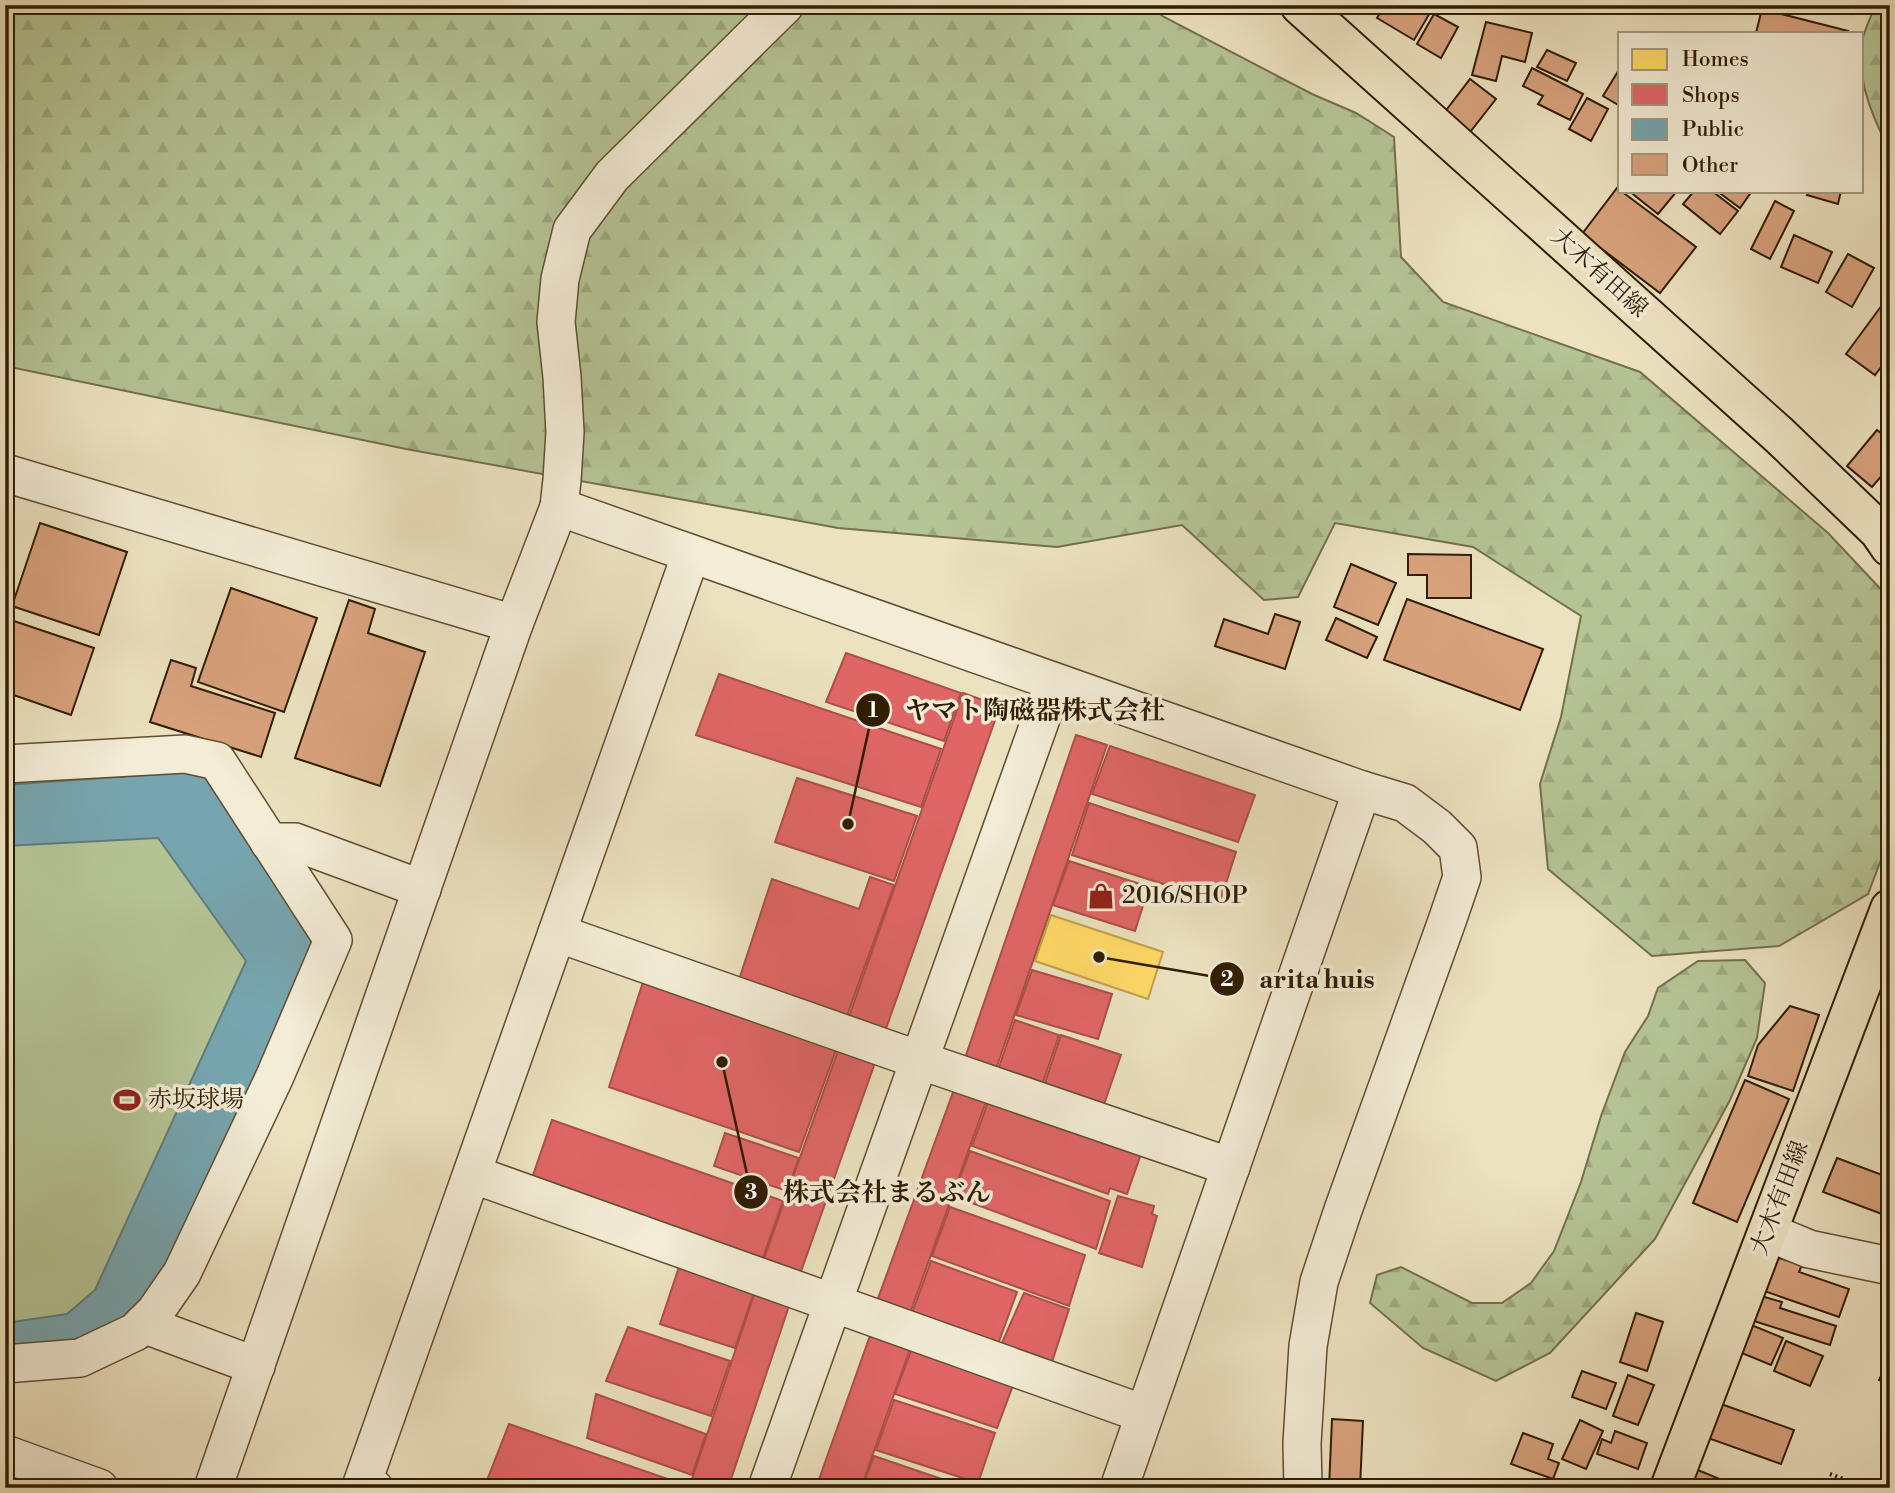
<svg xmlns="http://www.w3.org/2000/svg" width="1895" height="1493" viewBox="0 0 1895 1493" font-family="'Libre Bodoni','Noto Serif JP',serif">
	<defs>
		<pattern id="forest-firs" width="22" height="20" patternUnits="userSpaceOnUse" patternTransform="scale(1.75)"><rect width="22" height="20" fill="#b5c495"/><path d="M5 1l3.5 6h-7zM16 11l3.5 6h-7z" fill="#9ca87f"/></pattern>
	</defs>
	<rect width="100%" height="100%" fill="#ece2c0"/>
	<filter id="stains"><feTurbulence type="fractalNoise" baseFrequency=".00286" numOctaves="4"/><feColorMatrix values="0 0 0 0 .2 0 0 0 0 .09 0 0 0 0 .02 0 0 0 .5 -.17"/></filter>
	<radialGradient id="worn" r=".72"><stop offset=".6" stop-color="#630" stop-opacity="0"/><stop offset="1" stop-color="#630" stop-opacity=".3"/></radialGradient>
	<g fill="url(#forest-firs)" stroke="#73704a" stroke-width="2">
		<polygon points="5,5 1146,5 1164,17 1312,94 1356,113 1394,137 1401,257 1443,302 1640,372 1828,533 1890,599 1890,836 1868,894 1779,946 1652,956 1548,869 1540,784 1561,717 1581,616 1473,547 1335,523 1298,597 1264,600 1182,525 1057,547 838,528 406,449 5,366"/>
		<path d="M1875,5h15v146c-16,-30 -35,-75 -28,-110 3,-12 9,-24 13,-36z"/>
		<polygon points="1745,960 1765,983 1757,1038 1730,1100 1655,1239 1550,1353 1496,1381 1423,1348 1370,1303 1377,1275 1401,1267 1472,1303 1502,1303 1531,1283 1554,1251 1581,1182 1601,1116 1625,1052 1648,1016 1658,988 1698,961"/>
	</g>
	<polygon fill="#b5c495" stroke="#73704a" stroke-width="2" points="202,771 317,946 180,1254 121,1323 5,1354 5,785"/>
	<polygon fill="#ffd966" stroke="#c1a147" stroke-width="2" points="1051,915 1163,952 1148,999 1035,961"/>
	<g fill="#e06666" stroke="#ac5047" stroke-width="2">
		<polygon points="846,653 961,693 944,741 826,702"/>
		<polygon points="719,674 941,749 921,807 696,735"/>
		<polygon points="963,693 1000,706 883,1037 846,1025"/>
		<polygon points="1076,735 1107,745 995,1072 964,1061"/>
		<polygon points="1110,746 1255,795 1238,842 1092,794"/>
		<polygon points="797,778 917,816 894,881 775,842"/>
		<polygon points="1089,803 1236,852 1220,902 1072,855"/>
		<polygon points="1069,861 1149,887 1135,931 1053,905"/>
		<polygon points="870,877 894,885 844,1024 737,986 772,879 859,909"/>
		<polygon points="1032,970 1112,994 1098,1039 1016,1015"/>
		<polygon points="643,982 837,1047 799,1152 609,1087"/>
		<polygon points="1015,1020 1059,1035 1041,1088 997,1073"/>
		<polygon points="1061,1035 1121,1055 1102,1110 1043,1089"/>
		<polygon points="839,1048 876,1060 799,1277 762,1264"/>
		<polygon points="956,1084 988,1096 909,1316 876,1304"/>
		<polygon points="990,1097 1142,1151 1127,1194 1110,1188 1108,1194 972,1146"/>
		<polygon points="552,1120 783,1201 761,1263 530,1184"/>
		<polygon points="725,1133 799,1158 787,1191 714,1166"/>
		<polygon points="970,1151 1110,1201 1096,1249 953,1196"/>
		<polygon points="1118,1196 1154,1206 1152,1214 1157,1216 1142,1267 1099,1253"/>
		<polygon points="950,1207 1085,1255 1069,1306 932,1256"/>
		<polygon points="931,1261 1017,1292 998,1344 911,1316"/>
		<polygon points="679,1267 754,1292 735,1348 660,1324"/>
		<polygon points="755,1292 790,1303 728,1488 689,1488"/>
		<polygon points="1024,1293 1069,1309 1052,1362 1001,1345"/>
		<polygon points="628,1327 730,1361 711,1416 606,1381"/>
		<polygon points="872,1330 912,1343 861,1488 816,1488"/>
		<polygon points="913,1346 1015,1380 997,1428 895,1394"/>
		<polygon points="596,1394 706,1434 692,1475 587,1438"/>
		<polygon points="894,1400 995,1433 978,1483 876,1450"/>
		<polygon points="509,1424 688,1486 687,1488 484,1488"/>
		<polygon points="874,1456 968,1488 862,1488"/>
		<polygon points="991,1480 1018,1488 988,1488"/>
	</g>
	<polygon fill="#76a5af" stroke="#617c7a" stroke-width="2" points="202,771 317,946 180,1254 121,1323 93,1339 5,1354 5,1323 67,1314 95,1290 246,961 158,838 5,846 5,785"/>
	<g fill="#d8a27d" stroke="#311d00" stroke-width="2">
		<polygon points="1385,5 1421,5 1431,11 1414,40 1377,18"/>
		<polygon points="1767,5 1792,5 1789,13"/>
		<polygon points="1802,5 1823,5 1821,12"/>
		<polygon points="1831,5 1853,5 1851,14 1830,8"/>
		<polygon points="1762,9 1848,31 1847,33 1756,33"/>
		<polygon points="1434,14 1458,27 1441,58 1417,44"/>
		<polygon points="1486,22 1532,33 1525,62 1502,56 1496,81 1472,75"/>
		<polygon points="1547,50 1576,63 1567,81 1537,67"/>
		<polygon points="1532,68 1583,94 1570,120 1538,104 1543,96 1523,86"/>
		<polygon points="1620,68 1620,106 1603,96"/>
		<polygon points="1470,79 1496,99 1470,132 1444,113"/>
		<polygon points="1587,98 1608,109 1591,141 1569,129"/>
		<polygon points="1617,188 1696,247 1660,293 1582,234"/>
		<polygon points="1629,191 1677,191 1658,214"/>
		<polygon points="1694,191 1712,191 1738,211 1720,234 1683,204"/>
		<polygon points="1717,191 1752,191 1740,208"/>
		<polygon points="1809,191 1841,191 1838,204 1807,195"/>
		<polygon points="1775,201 1794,211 1770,259 1751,249"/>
		<polygon points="1794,235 1832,252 1818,283 1781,267"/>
		<polygon points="1848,254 1874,268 1852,307 1826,292"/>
		<polygon points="1888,297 1890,299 1890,355 1875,375 1846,354"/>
		<polygon points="1877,430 1890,440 1890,466 1872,487 1847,466"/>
		<polygon points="1890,486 1890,503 1881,496"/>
		<polygon points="40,523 127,552 99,635 12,606"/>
		<polygon points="1408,554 1471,555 1471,598 1427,598 1427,575 1408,575"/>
		<polygon points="1351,564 1396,583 1378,625 1334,607"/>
		<polygon points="231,588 317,618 284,712 198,682"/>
		<polygon points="1407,599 1543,649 1520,710 1384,660"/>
		<polygon points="349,600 375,609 368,633 425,652 380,786 295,758"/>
		<polygon points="1275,614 1300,622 1285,669 1215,646 1224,619 1268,634"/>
		<polygon points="5,618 94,648 71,715 5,692"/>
		<polygon points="1336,618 1377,637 1367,658 1326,640"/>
		<polygon points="171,660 196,668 191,686 275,713 261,757 150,722"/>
		<polygon points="1790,1006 1819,1015 1793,1091 1748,1076 1758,1045"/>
		<polygon points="1745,1080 1789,1099 1737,1222 1693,1203"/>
		<polygon points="1837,1158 1890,1178 1890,1217 1823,1192"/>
		<polygon points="1776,1257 1802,1265 1799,1272 1849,1289 1839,1317 1764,1291"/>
		<polygon points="1761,1296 1782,1302 1780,1308 1836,1326 1830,1345 1754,1321"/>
		<polygon points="1636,1313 1663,1322 1647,1371 1620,1362"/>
		<polygon points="1744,1322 1783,1338 1771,1365 1732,1349"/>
		<polygon points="1786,1341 1823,1356 1810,1386 1774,1371"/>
		<polygon points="1890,1357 1890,1385 1879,1380"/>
		<polygon points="1582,1371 1616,1383 1606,1409 1572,1397"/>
		<polygon points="1628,1375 1654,1385 1638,1425 1613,1416"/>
		<polygon points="1721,1404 1794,1430 1781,1464 1708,1438"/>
		<polygon points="1332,1419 1363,1421 1360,1488 1329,1488"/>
		<polygon points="1580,1420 1603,1431 1586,1469 1562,1459"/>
		<polygon points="1615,1431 1647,1443 1638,1469 1597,1454 1602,1439 1611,1443"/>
		<polygon points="1523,1433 1553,1444 1548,1459 1559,1463 1553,1479 1511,1464"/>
		<polygon points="1688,1466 1727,1482 1725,1488 1679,1488"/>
		<polygon points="1558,1479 1580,1488 1554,1488"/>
	</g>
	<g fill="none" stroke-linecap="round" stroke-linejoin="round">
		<g stroke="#604e30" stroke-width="40">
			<g id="minor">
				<polyline points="5,473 514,624"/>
				<polyline points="559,507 1362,790 1405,803 1437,827 1458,848 1462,877 1447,921 1343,1210 1319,1282 1308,1346 1302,1443 1303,1488"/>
				<polyline points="5,764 185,754 217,761 333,940 275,1076 182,1273 155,1312 135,1332 80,1358 5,1364"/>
				<polyline points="269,842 295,842 422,889"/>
				<polyline points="557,933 919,1060 1231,1167"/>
				<polyline points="472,1174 1144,1414"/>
				<polyline points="1768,1232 1809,1249 1890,1266"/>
				<polyline points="143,1324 256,1366"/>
				<polyline points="5,1454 99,1488"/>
				<polyline points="213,1488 514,624 559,507 562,480 565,432 562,377 556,322 560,279 572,230 612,176 785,5"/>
				<polyline points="374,1488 362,1484 691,554"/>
				<polyline points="767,1488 1054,682"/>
				<polyline points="1119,1488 1362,790"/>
			</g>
		</g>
		<g stroke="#311d00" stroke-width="42">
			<g id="major">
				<polyline points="1300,5 1779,435 1879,531 1890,547"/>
				<polyline points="1670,1488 1890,909"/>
			</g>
		</g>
		<polyline stroke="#311d00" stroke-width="4.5" stroke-dasharray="2 3.5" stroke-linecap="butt" points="1830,1474 1866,1488"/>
		<use href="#minor" stroke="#f3ecd6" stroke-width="37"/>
		<use href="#major" stroke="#ece2c0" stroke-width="38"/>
	</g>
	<defs>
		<g id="shop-bare" transform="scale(2.1)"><path d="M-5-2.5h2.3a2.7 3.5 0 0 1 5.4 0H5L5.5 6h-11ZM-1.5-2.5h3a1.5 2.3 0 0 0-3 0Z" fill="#8f2418" stroke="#f3ecd6" stroke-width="2.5" paint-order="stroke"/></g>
		<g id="stadium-bare" transform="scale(2.1)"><path d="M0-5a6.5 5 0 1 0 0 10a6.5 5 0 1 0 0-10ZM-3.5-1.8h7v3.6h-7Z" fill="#8f2418" stroke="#f3ecd6" stroke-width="2.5" paint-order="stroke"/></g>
	</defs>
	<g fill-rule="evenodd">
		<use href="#shop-bare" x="1101" y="896"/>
		<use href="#stadium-bare" x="127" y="1100"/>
	</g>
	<g text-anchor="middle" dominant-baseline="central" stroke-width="7" stroke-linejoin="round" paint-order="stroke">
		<g font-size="24" fill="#311d00" stroke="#f3ecd6">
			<text transform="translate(1599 273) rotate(42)">大木有田線</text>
			<text transform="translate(1780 1198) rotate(-69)">大木有田線</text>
		</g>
		<g font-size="24" fill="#311d00" stroke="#f3ecd6" text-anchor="start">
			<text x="1122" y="896">2016/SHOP</text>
			<text x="148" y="1100">赤坂球場</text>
		</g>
	</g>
	<path fill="none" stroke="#311d00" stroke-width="2.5" d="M848 824L873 710M1099 957L1227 979M722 1062L751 1192"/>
	<g fill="#311d00" stroke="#f3ecd6" stroke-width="2.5">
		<circle cx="848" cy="824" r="7"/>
		<circle cx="1099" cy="957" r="7"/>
		<circle cx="722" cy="1062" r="7"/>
		<circle cx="873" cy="710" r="18"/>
		<circle cx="1227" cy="979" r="18"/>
		<circle cx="751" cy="1192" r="18"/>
	</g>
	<g font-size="21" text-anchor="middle" font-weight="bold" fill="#fff">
		<text x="873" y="717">1</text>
		<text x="1227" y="986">2</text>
		<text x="751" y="1199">3</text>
	</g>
	<g font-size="26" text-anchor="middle" font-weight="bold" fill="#311d00" stroke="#f3ecd6" stroke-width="7" stroke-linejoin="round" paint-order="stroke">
		<text x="1035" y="719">ヤマト陶磁器株式会社</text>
		<text x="1317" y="988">arita huis</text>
		<text x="887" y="1201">株式会社まるぶん</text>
	</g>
	<rect width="1895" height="1493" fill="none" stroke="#ece2c0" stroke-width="28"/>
	<rect x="7" y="7" width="1881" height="1479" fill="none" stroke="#311d00" stroke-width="3.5"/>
	<rect x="14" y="14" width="1867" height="1465" fill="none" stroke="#311d00" stroke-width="2"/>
	<rect x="1618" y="32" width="245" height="161" fill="#f3ecd6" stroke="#a59980" stroke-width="2"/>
	<rect x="1632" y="49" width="35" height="21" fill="#ffd966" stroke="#a59980" stroke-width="2"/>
	<text x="1682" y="66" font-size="21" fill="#311d00">Homes</text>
	<rect x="1632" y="84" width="35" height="21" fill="#e06666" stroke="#a59980" stroke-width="2"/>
	<text x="1682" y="102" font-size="21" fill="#311d00">Shops</text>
	<rect x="1632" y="119" width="35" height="21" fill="#76a5af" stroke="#a59980" stroke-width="2"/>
	<text x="1682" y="136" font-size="21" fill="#311d00">Public</text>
	<rect x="1632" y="154" width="35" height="21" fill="#d8a27d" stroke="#a59980" stroke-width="2"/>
	<text x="1682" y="172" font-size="21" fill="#311d00">Other</text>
	<rect width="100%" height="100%" filter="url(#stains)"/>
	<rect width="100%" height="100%" fill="url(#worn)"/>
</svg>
